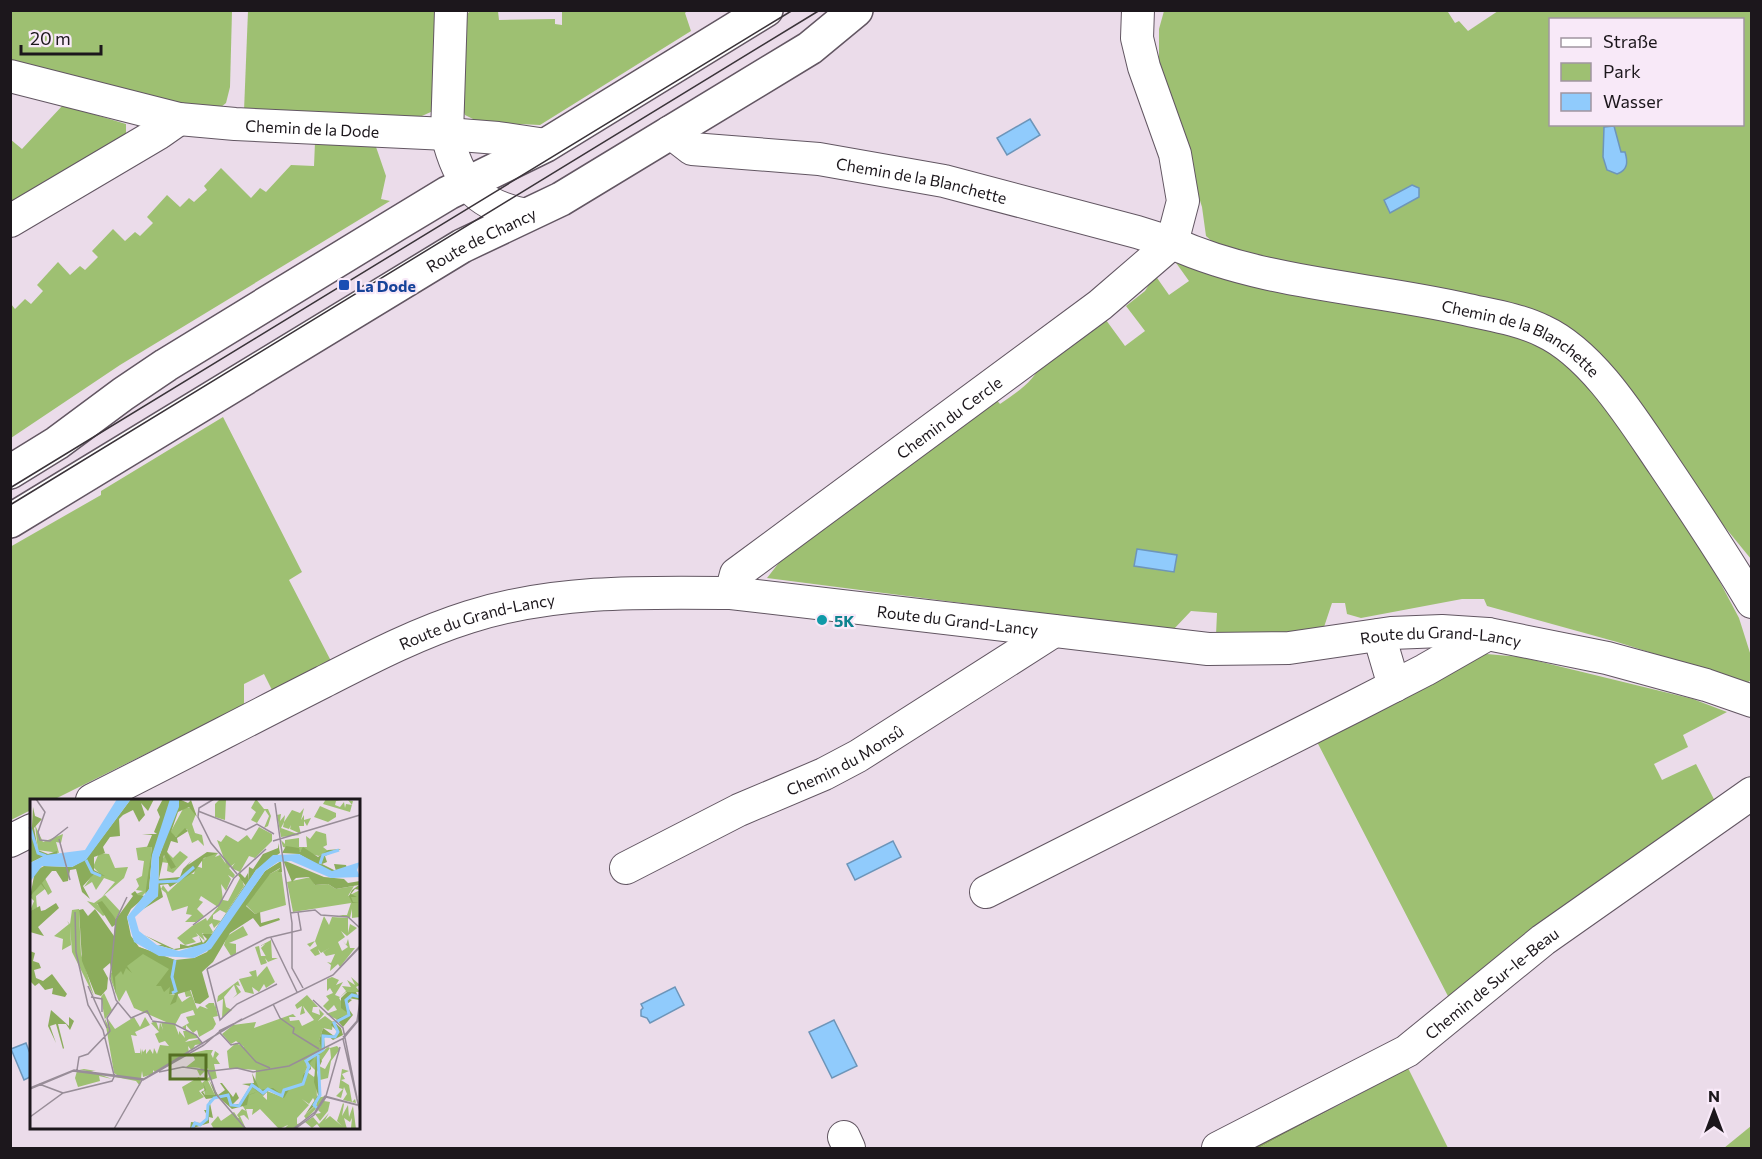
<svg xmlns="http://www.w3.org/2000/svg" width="1762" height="1159" viewBox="0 0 1762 1159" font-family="Commissioner,sans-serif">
	<rect width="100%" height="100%" fill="#ebdcea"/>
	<g fill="#9ec072" fill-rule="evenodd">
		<polygon points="11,11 232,11 230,87 226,103 216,111 165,105 11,62"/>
		<polygon points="248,11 437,11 433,111 413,120 244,111"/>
		<polygon points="471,11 498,11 499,20 555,19 555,24 562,25 562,11 687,11 685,13 691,31 540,125 479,122 465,115 460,102 462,17"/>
		<path d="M1164,11h285l-1,1 7,11 4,-2 9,10 30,-20h253v548l-193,-236 -326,-64 -26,-23 -4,-29 -43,-139v-39zM1550,20h192v104h-192z"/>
		<polygon points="63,105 126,124 126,138 11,209 10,139 22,149"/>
		<polygon points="315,142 375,144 386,176 381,199 390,201 120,365 11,438 11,304 15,309 25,299 31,304 43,291 37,285 58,262 70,275 80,266 85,270 98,257 92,251 113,229 125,241 135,232 140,236 153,223 147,217 167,195 180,207 189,198 194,202 207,190 204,186 221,168 251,198 260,188 266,192 291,165 314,166"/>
		<path d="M1174,260l321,63 65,27 33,34 101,149 45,85 12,38v24l-4,3 -130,-41 -130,-36 -3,-7h-22l-101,19 -14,-4 -2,-11h-13l-8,24 -70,9 -38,-1 1,-22 -26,-2 -18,19 -406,-52 18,-23 209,-158 6,7c17,-12 36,-23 42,-44l64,-40 19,26 20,-15 -19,-25 19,-15 10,-16 14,20 20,-14z"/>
		<polygon points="223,417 302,572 289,580 331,661 272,690 264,674 244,684 244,705 53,800 32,800 31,810 11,820 10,547 101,495 101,491"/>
		<polygon points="1475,653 1521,657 1693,699 1727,712 1683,735 1688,747 1654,764 1662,780 1696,764 1719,809 1450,1000 1314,736"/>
		<polygon points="1408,1068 1448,1148 1259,1148"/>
		<polygon points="1751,1126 1751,1148 1724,1148"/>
	</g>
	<polygon fill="#8bac5b" points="1341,1104 1259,1148 1246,1148"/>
	<g fill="#90cbfc" stroke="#6d95b9" stroke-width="1.5">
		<polygon points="1030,119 1040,135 1007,155 997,138"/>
		<path d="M1614,126l7,26h4c3,10 3,18 -8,22l-10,-4 -4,-13 1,-30z"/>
		<polygon points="1412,185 1419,188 1419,197 1390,213 1384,200"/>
		<polygon points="1137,549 1177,555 1174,572 1134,566"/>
		<polygon points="893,841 901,857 855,880 847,864"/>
		<polygon points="675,987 684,1005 650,1023 647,1018 641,1016 641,1010 643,1008 641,1004"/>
		<polygon points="834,1020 857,1066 832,1078 809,1032"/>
		<polygon points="26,1043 31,1056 32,1076 24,1080 11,1049"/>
	</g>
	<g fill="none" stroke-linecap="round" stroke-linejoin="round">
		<g stroke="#625662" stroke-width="34">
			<g id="minor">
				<path d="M451,10l-4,124c11,48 29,71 79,81"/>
				<path id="s1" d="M10,76l169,43 56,5 212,10 51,4 48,7"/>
				<path id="s2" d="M670,132l22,17 127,10 125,22 193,51 35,11 11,-42 -8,-47 -31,-87 -7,-29 1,-28"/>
				<polyline points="10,221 159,133 179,119"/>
				<path id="s3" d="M731,593l5,-19 364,-269 72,-62c91,41 195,44 292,66 26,6 55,10 79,22 50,23 90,89 120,133 31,46 61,91 89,138"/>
				<polyline points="1379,635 1394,686"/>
				<path id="s4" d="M92,800c78,-39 154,-79 231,-118 47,-24 95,-49 146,-65 84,-27 175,-25 262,-24l477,56 81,-1 102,-15 51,-2 46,3 119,24 99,27 46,16"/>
				<polyline points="10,841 32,830"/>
				<path id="s5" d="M626,868l113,-58 85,-36 34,-18 196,-125"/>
				<polyline points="986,892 1355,706 1425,670 1488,634"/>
				<polyline points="844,1137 849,1148"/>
				<path id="s6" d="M1218,1148l189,-97 136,-111 209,-147"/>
			</g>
		</g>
		<g stroke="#625662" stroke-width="36">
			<g id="major">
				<polyline points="10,472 57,443 123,394 166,365 395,225 448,193 546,145 766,10"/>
				<path id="s7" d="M10,521l452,-275 99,-47 249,-151 46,-38"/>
			</g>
		</g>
		<use href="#minor" stroke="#fff" stroke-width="32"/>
		<use href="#major" stroke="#fff" stroke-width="33"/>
		<g stroke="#3a3339" stroke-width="1.5">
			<polyline points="10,488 793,10"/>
			<polyline points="10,505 820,10"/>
		</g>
	</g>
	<rect fill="#1a4fb4" stroke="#f8e9f8" stroke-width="2" x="338" y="279" width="12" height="12" rx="3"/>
	<circle fill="#0f9aa8" stroke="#f8e9f8" stroke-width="2" cx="822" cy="620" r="6"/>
	<g text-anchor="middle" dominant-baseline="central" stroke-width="4.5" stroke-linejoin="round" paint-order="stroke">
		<g font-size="16" fill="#1c171c" stroke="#f8e9f8">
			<text stroke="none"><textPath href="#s1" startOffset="308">Chemin de la Dode</textPath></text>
			<text stroke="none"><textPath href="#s2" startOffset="260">Chemin de la Blanchette</textPath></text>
			<text stroke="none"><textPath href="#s7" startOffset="549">Route de Chancy</textPath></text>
			<text stroke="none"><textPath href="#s3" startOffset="932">Chemin de la Blanchette</textPath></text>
			<text stroke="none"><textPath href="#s3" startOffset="284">Chemin du Cercle</textPath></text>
			<text stroke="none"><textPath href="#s4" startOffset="912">Route du Grand-Lancy</textPath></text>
			<text stroke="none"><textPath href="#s4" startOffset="426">Route du Grand-Lancy</textPath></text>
			<text stroke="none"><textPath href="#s4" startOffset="1398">Route du Grand-Lancy</textPath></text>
			<text stroke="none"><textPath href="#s5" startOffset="244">Chemin du Monsû</textPath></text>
			<text stroke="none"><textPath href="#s6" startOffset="321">Chemin de Sur-le-Beau</textPath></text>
		</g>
		<g font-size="16" font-weight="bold" fill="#164399" stroke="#f8e9f8" text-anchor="start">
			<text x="356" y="285">La Dode</text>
		</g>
		<g font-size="16" font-weight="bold" fill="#0d838f" stroke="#f8e9f8" text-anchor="start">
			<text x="834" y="620">5K</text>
		</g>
	</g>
	<g transform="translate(30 799)">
		<rect width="330" height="330" fill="#ebdcea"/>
		<path d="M190,0h6l-1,21 -10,-3v-13zM226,0l8,10h4l3,7 -3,10 -4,2 5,-12 -4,-6 -8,13 -6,-3 5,-8 -5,-4zM296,0h15l2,1 -7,1 -1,4 5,2 4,-5 1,6 1,-4 6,1 -4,-5 5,1 -3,11 -27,-8zM290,7l16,7v4l-8,5 -14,-5zM154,8l8,1 4,6 -4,10 3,9 7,2 2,11 -6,-6 -6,3 -5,-14 -11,8 -6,-4zM274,9l-3,12 3,-5v5l7,-2 -4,8 -3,-5v5h-5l2,8 -11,-5 1,-4 -2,4 -6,-2 1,-5 -3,6 19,7 -19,2 -4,-22 4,-1 -1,7 5,-6 -1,7 8,-12 8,3zM5,26l8,17 20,-8 -2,9 -5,-1 3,11 -21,-3zM229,28l13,7v7l-17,17 -6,-2 -9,16 -9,-4 4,-5 -6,5 6,7 -2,3 -5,-3 3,4 -5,12 -5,-7 2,16 5,1 13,-25 3,10 -18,27 -6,-3 -7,5v4l8,2 -7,7 -2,-5 -3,2 4,7 -4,5 -7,-4 3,8 -9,-8 2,3 -6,2 4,4 -11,3 -8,-7 15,-12 14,-8 1,3 11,-14 -17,-11 -2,4 4,2 -6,7 7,7 -8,6h-11l7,-7 -6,-1 2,-8 -16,5 -6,-18 -5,-4 2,-4 5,7 20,-19 6,1 2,-8 6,2v-8l8,-6 8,-1 -3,4 5,-2 6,9 -9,-24 4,2 5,-7 12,7 9,-7 4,5zM286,32l10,3 1,11 -4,2 5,4 -9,5 -36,-9 -2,-7 4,4v-4l14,-2v9h8l-1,-11 4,3zM122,47l-5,45 -6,6 -5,-3 7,-3 -7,-1 3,-4 -3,-7 6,-3 2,-15 -6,-1 -2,-12zM150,52l8,6 -15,16 -6,-2 1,-8 -7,-1 6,-10 6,6zM69,54l10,1 6,14 13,-1 -4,11 -22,19 13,-15 -11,-4 -8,12 -4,-8 -8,5 9,-13 8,1 -8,-8zM251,69l5,37 -31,9 -9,-9 22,-30zM281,78l4,8 13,-1 8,5 18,-3 -6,10 12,-6v27l-8,1v-9l-2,9 -11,-3h8l4,-12 -58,9 -6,-30zM15,79l7,14 -4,3 -3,-6 -9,7 1,12 -7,3 4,-10 -4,-4zM75,96l15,16 -4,8 -16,-16 -3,1 11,9 -5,3 -16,-15 7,2zM49,110l2,45 13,42 -22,-44 -2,-26 1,19 -9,5 1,-11 -9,-3 15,-12 -2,-3 3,3 2,-14zM294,117l5,9 3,-8 16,1v15l2,-9 7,4 -10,8 -6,-5 4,6 -7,5 4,9 6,-4 -6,-7 4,5 2,-6 2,9h5l-15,19 -2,-3 -8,7 1,-6 -4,-3 4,1 4,-9 -9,2 -3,-4 8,-5 -10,6 -3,-4 2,5 -5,2 -5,-6 7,-4 -2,-5 -5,6 -3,-3 8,-3zM213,127l5,9 -19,8 7,1v9l3,-1 -8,4 -7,-11 3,-9zM241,141l1,18h6l-10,4 -3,-4 2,5 -6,2 -6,-18 4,-1 2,10h5l2,4 -7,-12 4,-4 -5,2zM109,148l36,13 -3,17 4,16 -6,2 7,-1 5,8 9,-6 -5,1 -2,-7 5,-3 8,22 3,-3 8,3 -3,-3 4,-3h5v4l1,-4 3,13 -5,1 3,7 -3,5 -14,8 -2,-7 -4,3 -7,-8v5l-4,-3 7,-4 -3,-6 9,-2 -2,-5 -12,4 -6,11 4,10v-4l6,7 -2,-7h4l9,4 2,3 -9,1 -4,3 14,-3 3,5 -7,1 -3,6 -4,-5 1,7 -33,20 -3,-3v4l-10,3 -1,-6 -2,15 -4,-5 -21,-4h5l-6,-4 -13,-76 3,-4 8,17 -7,9 5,10 -2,-10 7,10 19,-12 6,10 5,-10 5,8 -15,7 2,4 -6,-1 4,18h5l1,-5v7l1,-6 1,3 3,-3v5l4,-5 3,5 1,-6 3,6 3,-9 9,1 -4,-5 -6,2 -4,-9 4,-2 -8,-9 5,-2 3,9 1,-8 3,8 -2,-8h5l-32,-14 -8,-18 -7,12 -8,-22v-7l12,-9 1,-9zM237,167l8,16 -9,6 -2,-4 -5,8 -7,-5 2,7 -9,-2 -6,-13 13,-3 -3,-4 7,-2 1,7zM302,178l7,3 -3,5 7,-3 -8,13 5,2 6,-6 -4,-5 9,1 -4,-7 8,5 -4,-8 9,8 -4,2 4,5h-14l-7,6 10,15 -2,4 -11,2 -10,-5 11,-4 -3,-5 -6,6 -5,-5 6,-6 -3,-4 7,-3 -3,-5 -3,3v-12zM208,182l2,5 -4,-1 5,7 -8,6 4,-4 -3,-9 -10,12 2,10 6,3 -10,8 1,-19 -6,3 1,-6zM277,196l11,12h-5l-1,5 8,3 -1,-6 5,5 -6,7 7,-5 8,6 -1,8 -9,-2 -4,13 4,9 -5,5 10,-8 2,1 -15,22 -7,-7 10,-8 -12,6 1,7 -4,8 1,4 3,-8 7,5 2,-3 1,24 9,-2 -2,5 6,1 -2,9 -8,10 -5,-7 6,-1 -3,-3 5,-8 -17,17 -2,-3 13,-12 -4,-6 -4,6 -7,-5 7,6 -12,13v6l5,-1 -9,6h-9l4,-4 -9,4 -19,-20 -8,6 1,-6h-7l3,11 -5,-5 -4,1 6,13h-32l-3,-5 7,-8 3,5 13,-9 4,6h1l-2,-3 5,-6 4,2 -4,-6 10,-19 15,14v-9l15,6 2,-2 -16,-6 -4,3 -9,-7 1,-15 -27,-2 -2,-17 9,-8 8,4 -8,-6 -5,3 -9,-10 11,-9 23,-3 -2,6 39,-14 3,3h-7l1,4 9,-1 3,6 12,-6 -11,-14 2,7 -5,2 2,-9 -5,3 -2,-4zM307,247l3,3 -9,12 -3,17 -8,2 -1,-14 6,3 6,-11 -1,-10zM176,251h7l-2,4 2,4 2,-7 4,3 -3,4 4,6h-6l3,14 -9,3 7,14 -10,1 -1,-8 -5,3 5,6 -16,8 -6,-18 17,-10 3,6 7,-6 -1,-9 -8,8 -3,-6 4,-2 -15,-1 9,-7 -3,-7zM54,270l12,2h-5l21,8 -13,-3 1,5 -22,6 -3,-9 2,-7h10l-8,-1zM312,270l7,2 -7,3 3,5 -4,1 8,5 3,17 3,-3 1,4 -13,-3 4,-6 -3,-7 -3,11 -5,-2 7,-7 -4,-1zM313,304l1,1 -2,12 6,-11 1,12 4,-11 3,23 -5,-1 1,-10 -2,4 -6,-4 3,11h-26l-4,-5 -5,4 -7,-6 8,-5 6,7 10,-11 -4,7 5,-4 12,10 -5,-5z" fill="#9ec072"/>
		<path d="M101,0h23l-6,12 -7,-8 4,12 -6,7 -6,-12 -10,5 -4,4 1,17 -10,1 -7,10 2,6 -11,4v13l11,6 -11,-2 -11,12 7,13 -8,-7 -6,-23 -6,1 -2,11 -5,1 -7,-11h-4l-10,12 6,10 -7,-9 -11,13 5,-26 9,-5 28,1 14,-8zM133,0h7l1,6 -19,51 -3,33 -4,8 -14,12 -4,8 4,19 8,11 36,13 19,-2 13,-6 58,-81 16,-10 1,11h-4l2,-4 -10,6 -24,32 9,8 5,-2 1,11 18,-5 1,2 -20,7 -7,-9 -23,15 -17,29 -11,10 7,25 -9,7 -5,-1 -4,-13 -13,4 -2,8 -6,3 5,-11h-6l1,-7 -6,5 -3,-6h-5l13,-17 -26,-15 -16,12 5,7 -6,-5 -3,7 -2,-4 -6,6 1,18 -6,-32 -7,6 5,9 -1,11 -6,7 -6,-2 -13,-33 -3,-51 4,-1 5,7 7,-7 19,27 1,-11 -3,2 -15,-24 5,-2 14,18 17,-23 -2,-2 4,-3 3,4 7,1 7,-49h-5l5,-12 -10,-1h15l-3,-2 6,-15 -3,-7zM149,0l9,4 3,-3 6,17 -8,-10 -11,5 -7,20 5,5 9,-9 3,3 -11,7 1,5 -7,-2 -4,11 9,15 -5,2 -7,-14 -5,24 21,-2 3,-8 9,-9 -4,5 19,-13 11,1 -14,5 -10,14 -24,15 -2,-3 -8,1 3,12 -23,14 18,-15 1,-39zM3,8l2,9 7,3 -8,9 4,22 10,4 9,-3 1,5 -12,-1 -16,8zM248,44l2,10 -24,17 -36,57 -16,18 -28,5 -19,-5h5l-18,-10 30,14 6,-1v-4l8,2 13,-4 -2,-6 4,7 4,-4 -5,-5h10l33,-49 -7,-10 2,-2 5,5 3,-5v8l1,-14 4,2 10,-15 15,-6zM256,47l13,2 1,4 3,-5 15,10 10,-7 13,-1 -16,7 2,6 -5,2 14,7 -2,-7 12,1 1,4 -9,3 -10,-1 -29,-17 -17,-1zM253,61l41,17 20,2 4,4 12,-2v9l-5,-1 -4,5 6,3h-6l2,5h6l-7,1 -3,-7 3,-6 7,-5 -23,4 -8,-5 -13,1 -6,-8 -13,1 -4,4zM26,104l3,5 -21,19 6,9 -14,-4v-21l10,-5 1,5 4,-1zM0,152l5,2 -2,8 6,2 2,5 -7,2 2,8 7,3 9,-7 15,20 -2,3 -13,-3 1,-6 -8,2 -6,-7 -4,3 -5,-5zM317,193h9l4,8 -12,-2 4,2 -6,5 7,10 -10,12 -7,-8 13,-5 -8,-6v-10zM21,211l18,16v-9l5,4 -4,9 -4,-6h-8l6,24 -1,1 -7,-25 -6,2 6,17 -8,-17zM303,222l8,7 2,7 -10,5 -6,-5 -3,3 1,10 -7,8 4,5 -5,11 4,23 -6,10 2,4 -3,-3 -9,9 13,-20 -4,-13 2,-26 -6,7 1,6 -6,5 -1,10 -14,4 -6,10 -15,-8 -6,6 -11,-9 -4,8 9,-3 -8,3 -2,10 -15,4 -15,-13 -7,7 3,15 -4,-1v6l-19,6 1,-7 10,1 7,-6 -4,-7h4l1,-9 4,-3 -7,1 -5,-7 4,-2 -2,-7 3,7 3,-2 -6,4 2,3h10l-6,-15 9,15 7,-5 -5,-7h2l11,14 3,-5 3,6 -6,6h6l11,-18 -8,-2 12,-1 -2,-10 8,17 13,-2 9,7 2,-6 18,-5 1,-9 5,-7 -2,-7 16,-11 -3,-9 4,-13 11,8 4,-4 -7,-7z" fill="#8bac5b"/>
		<path d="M87,0h14l-45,61 -14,7 -30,-1 -12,16v-19l16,-8 39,-5zM140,0h9v8l-20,50 -1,39 -23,21 4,14 18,14 22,6 27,-8 50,-73 17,-15 26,-1 33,17 28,-9 -3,8 3,7 -29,1 -40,-17 -13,1 -13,9 -54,78 -17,9 -35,-2 -25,-14 -7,-25 22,-28 3,-34z" fill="#90cbfc"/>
		<path fill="none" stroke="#90cbfc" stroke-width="3" d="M0,28l8,26 8,3M56,61l6,12 9,4M290,65l3,-9 16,-5M127,83l21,-1 16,-14M142,194l4,-2 -4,-14 3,-17M287,309l-3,-3 6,-10 -2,-40M162,330l3,-6 5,2 7,-6 1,-14 6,-7 14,-3 3,10 8,1 13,-21 11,8 5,-4 14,7 2,-6 19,-6 6,-18 -3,-5 17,-11v-14l12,1 3,-5 -4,-9 15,-8 -3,-15 6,-5 8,2"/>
		<path fill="none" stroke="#988d98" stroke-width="1.5" d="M6,0l9,13 -7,20 2,8 10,1 18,-14M184,0l-15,9 -1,9 13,26 26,31M245,4l17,120v45l11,20M168,12l48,19 11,-6 17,10M29,40l11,41M243,42l87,-26M97,98l-11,23 -6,59 6,21 15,18 16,-7 5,9M45,113l1,40 12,53 15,25 11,45M260,114l25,-3 6,5 27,2 12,11M163,126l26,-20 15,-27 32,-29M241,139l26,54M177,170l13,51 17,-16 40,-20M177,170l60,-31 34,-8 -3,-18M303,176l27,-28M58,187l19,42M61,198l11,2v13M283,201l30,28 14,70M330,203l-2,19 -15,18 17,73M243,205l7,14 14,10 -1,5 26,16M122,222l22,3 22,11 7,9M189,232l114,-56 27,-29M190,234l11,12 8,-2 17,19 14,6M313,238l14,-16 3,-20M174,246l16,-14M47,271l2,-13 9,-3 22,-23 -3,-13 11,-16M178,272l8,23 30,35M129,273l24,-5 28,4 26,-3 16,4 36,-6 55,-28M9,285l24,9M0,289l44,-18 70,9 98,-60M0,290l43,-18 70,9 61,-35M296,297l14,-49M296,298l31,8M0,318l33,-24 49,-12 2,-4M84,330l28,-49M263,330l22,-17 10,-16 33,9M265,330l19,-14 12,-18"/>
		<path fill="#557023" fill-opacity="0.15" stroke="#557023" stroke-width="3" d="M140,256h36v24h-36z"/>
		<rect width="330" height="330" fill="none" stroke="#1c171c" stroke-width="3"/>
	</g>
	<rect width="1762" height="1159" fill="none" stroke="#1c171c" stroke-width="24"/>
	<rect x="1549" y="18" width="195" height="108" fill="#f8e9f8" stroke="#a095a0" stroke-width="1.5"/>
	<rect x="1561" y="38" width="30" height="9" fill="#ffffff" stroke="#a095a0" stroke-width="1.5"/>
	<text x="1603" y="48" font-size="18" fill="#1c171c">Straße</text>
	<rect x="1561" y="63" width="30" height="18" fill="#9ec072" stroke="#a095a0" stroke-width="1.5"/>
	<text x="1603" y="78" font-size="18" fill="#1c171c">Park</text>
	<rect x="1561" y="93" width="30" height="18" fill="#90cbfc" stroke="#a095a0" stroke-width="1.5"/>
	<text x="1603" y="108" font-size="18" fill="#1c171c">Wasser</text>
	<g transform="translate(1714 1111)" stroke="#f8e9f8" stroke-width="4.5" paint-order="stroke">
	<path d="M0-4.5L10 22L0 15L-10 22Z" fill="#1c171c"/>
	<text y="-9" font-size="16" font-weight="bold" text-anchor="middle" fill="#1c171c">N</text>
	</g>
	<path d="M21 45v9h80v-9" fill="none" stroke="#1c171c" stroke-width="3"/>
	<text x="30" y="45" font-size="18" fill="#1c171c" stroke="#f8e9f8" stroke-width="4.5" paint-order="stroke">20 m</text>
</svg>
